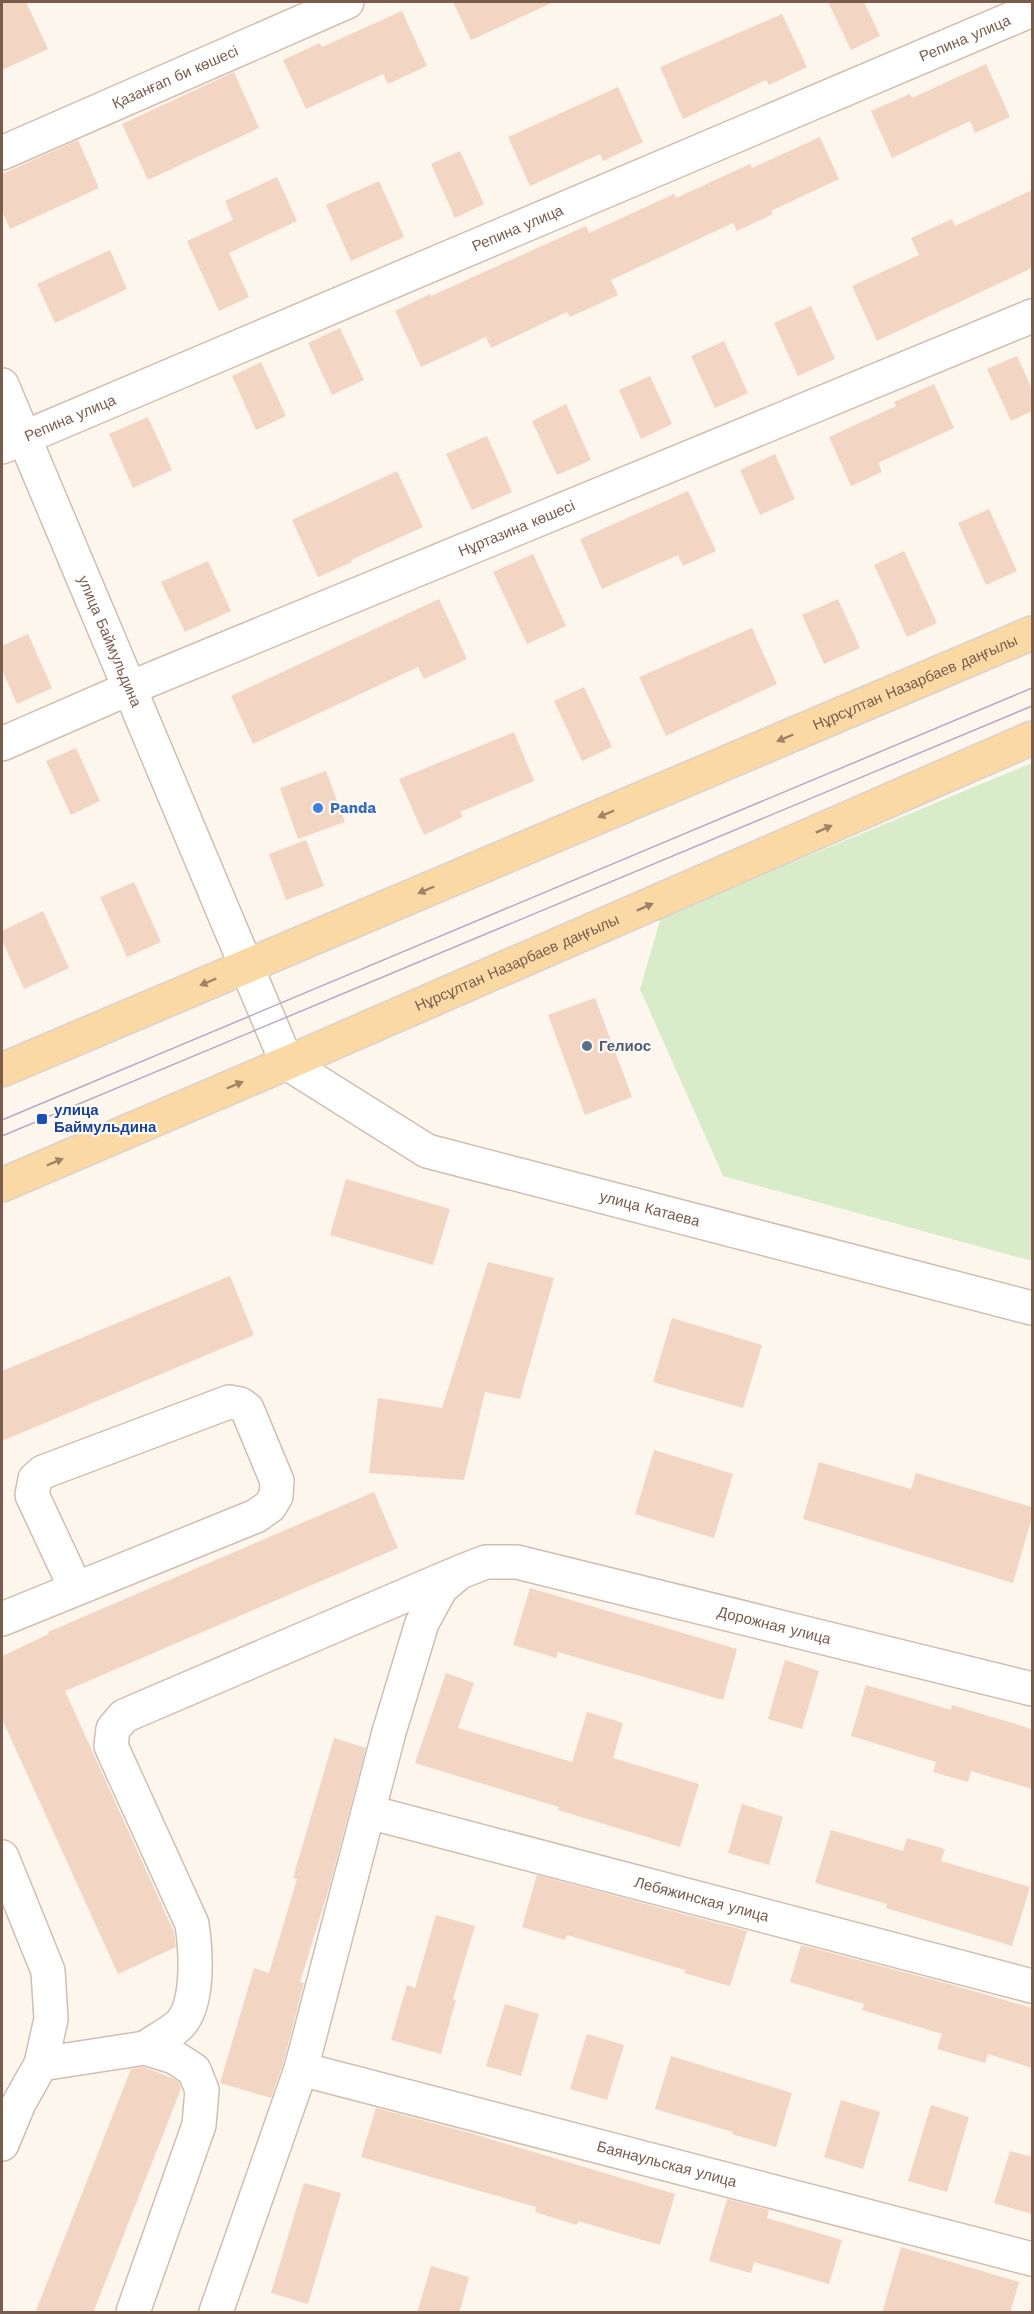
<svg xmlns="http://www.w3.org/2000/svg" width="1034" height="2314" viewBox="0 0 1034 2314" font-family="'Work Sans',sans-serif">
	<rect width="100%" height="100%" fill="#fdf6ec"/>
	<polygon fill="#d8ecc9" points="1032,763 1032,1261 723,1176 640,989 661,917"/>
	<g fill="#f3d5c3">
		<polygon points="2,2 26,2 48,49 2,70"/>
		<polygon points="453,2 554,2 471,40"/>
		<polygon points="828,2 864,2 880,36 851,50"/>
		<polygon points="402,11 427,66 388,84 383,74 306,109 283,60 320,43 322,47"/>
		<polygon points="782,14 807,67 769,85 766,80 683,119 660,67"/>
		<polygon points="986,64 1010,117 975,133 970,121 892,158 871,111 910,94 912,98"/>
		<polygon points="234,72 259,128 148,180 122,124"/>
		<polygon points="618,87 643,142 603,161 600,154 530,186 508,137"/>
		<polygon points="820,137 839,179 771,211 773,214 737,231 733,223 611,280 618,295 570,317 567,312 491,348 486,337 421,367 395,311 430,294 431,296 586,226 589,233 674,194 676,198 750,164 752,168"/>
		<polygon points="78,140 99,188 10,229 2,211 2,174"/>
		<polygon points="460,151 484,204 455,218 431,164"/>
		<polygon points="277,177 297,221 229,253 249,297 219,311 187,241 233,220 225,201"/>
		<polygon points="379,181 404,237 351,261 326,205"/>
		<polygon points="1032,190 1032,268 877,341 852,286 919,255 911,238 952,219 955,226"/>
		<polygon points="110,250 127,289 55,323 37,284"/>
		<polygon points="811,306 835,359 798,376 774,323"/>
		<polygon points="340,328 364,380 332,395 308,343"/>
		<polygon points="724,341 748,393 715,408 691,356"/>
		<polygon points="1017,356 1032,389 1032,411 1011,421 987,369"/>
		<polygon points="261,362 286,416 256,430 232,376"/>
		<polygon points="650,376 672,424 641,439 619,390"/>
		<polygon points="934,384 954,428 878,463 882,472 851,486 829,437 896,406 894,402"/>
		<polygon points="566,404 591,460 557,475 532,421"/>
		<polygon points="148,417 172,470 133,488 109,434"/>
		<polygon points="487,436 512,492 472,510 446,454"/>
		<polygon points="775,454 795,499 760,515 740,470"/>
		<polygon points="397,471 423,527 351,560 352,562 318,577 292,520"/>
		<polygon points="688,491 716,551 683,566 678,555 602,589 580,539"/>
		<polygon points="989,509 1017,571 986,585 958,523"/>
		<polygon points="904,551 937,623 907,637 874,565"/>
		<polygon points="533,554 566,626 527,644 493,572"/>
		<polygon points="208,561 231,611 185,632 161,582"/>
		<polygon points="439,599 467,659 424,679 418,667 253,744 231,696"/>
		<polygon points="838,599 860,648 824,664 802,615"/>
		<polygon points="752,628 777,684 666,736 639,677"/>
		<polygon points="28,634 52,688 17,704 2,670 2,646"/>
		<polygon points="584,687 612,747 582,761 554,701"/>
		<polygon points="514,732 534,781 460,812 463,817 424,835 399,779"/>
		<polygon points="76,748 100,801 71,815 46,761"/>
		<polygon points="326,771 345,822 298,839 280,788"/>
		<polygon points="306,840 324,886 286,900 269,854"/>
		<polygon points="134,882 161,942 127,957 100,897"/>
		<polygon points="43,911 69,968 24,989 2,940 2,931"/>
		<polygon points="595,998 632,1097 585,1115 548,1015"/>
		<polygon points="346,1179 450,1209 433,1265 330,1235"/>
		<polygon points="488,1262 554,1278 520,1399 485,1392 464,1480 369,1473 378,1398 442,1408"/>
		<polygon points="230,1276 254,1335 2,1441 2,1371"/>
		<polygon points="672,1318 762,1345 743,1408 653,1382"/>
		<polygon points="654,1450 733,1474 714,1538 635,1514"/>
		<polygon points="819,1462 911,1489 916,1473 1032,1507 1032,1517 1013,1583 803,1519"/>
		<polygon points="374,1492 398,1548 65,1691 174,1932 176,1947 118,1974 2,1719 2,1656 49,1634 48,1632"/>
		<polygon points="530,1588 737,1649 723,1700 558,1652 556,1658 513,1645"/>
		<polygon points="785,1660 819,1671 802,1729 768,1719"/>
		<polygon points="446,1673 474,1683 458,1728 572,1762 587,1712 623,1723 613,1758 699,1784 680,1847 558,1810 559,1807 415,1763"/>
		<polygon points="866,1685 951,1710 952,1705 1032,1729 1032,1789 971,1771 968,1782 933,1772 936,1762 851,1736"/>
		<polygon points="334,1738 366,1748 329,1888 300,1982 304,1983 283,2064 271,2098 220,2083 254,1968 269,1973 297,1879 293,1878"/>
		<polygon points="742,1804 783,1817 769,1865 728,1853"/>
		<polygon points="831,1830 903,1851 907,1838 945,1849 941,1861 1030,1887 1012,1946 886,1908 887,1904 815,1883"/>
		<polygon points="537,1875 747,1931 730,1986 684,1973 685,1970 567,1935 565,1940 522,1927"/>
		<polygon points="436,1915 475,1926 453,1999 456,2000 441,2054 391,2040 407,1985 415,1988"/>
		<polygon points="801,1945 953,1985 1032,2008 1032,2068 988,2054 985,2063 937,2049 942,2034 862,2010 864,2004 790,1982"/>
		<polygon points="505,2004 539,2014 521,2076 486,2066"/>
		<polygon points="587,2034 624,2045 607,2100 570,2089"/>
		<polygon points="671,2056 792,2093 776,2147 732,2134 733,2132 655,2109"/>
		<polygon points="144,2067 174,2079 179,2082 181,2089 93,2313 35,2313 131,2069"/>
		<polygon points="841,2100 880,2112 863,2169 824,2157"/>
		<polygon points="931,2105 969,2117 947,2192 908,2181"/>
		<polygon points="376,2108 470,2133 675,2194 660,2245 578,2221 577,2225 535,2212 536,2207 361,2157"/>
		<polygon points="1010,2151 1032,2157 1032,2214 994,2203"/>
		<polygon points="304,2183 341,2193 308,2304 271,2293"/>
		<polygon points="727,2199 769,2210 767,2218 842,2240 829,2284 754,2262 751,2273 709,2261"/>
		<polygon points="901,2247 1019,2282 1010,2313 882,2313"/>
		<polygon points="431,2266 469,2277 459,2313 417,2313"/>
	</g>
	<g fill="none" stroke-linecap="round" stroke-linejoin="round">
		<g stroke="#d1beb0" stroke-width="36">
			<g id="minor">
				<path id="s1" d="M2,153l345,-151"/>
				<path id="s2" d="M2,385l285,678 140,88 605,157"/>
				<path id="s3" d="M2,447l1030,-437"/>
				<path id="s4" d="M2,744l128,-56 902,-372"/>
				<polyline points="2,1619 256,1516 270,1506 276,1496 277,1481 247,1409 240,1404 229,1402 43,1472 35,1479 32,1495 76,1589"/>
				<path id="s5" d="M369,1812l663,174"/>
				<polyline points="2,1857 48,1971 51,2019 41,2064 19,2103 2,2144"/>
				<path d="M145,2048c10,-7 22,-13 32,-21 23,-19 19,-75 15,-103l-81,-178 2,-17 11,-13 329,-141"/>
				<polyline points="41,2064 145,2048 174,2057 194,2070 202,2090 199,2125 133,2312"/>
				<path id="s6" d="M301,2069l731,190"/>
				<path id="s7" d="M216,2312l85,-243 88,-337 33,-109 19,-35 19,-16 26,-10h31l515,127"/>
			</g>
		</g>
		<g stroke="#dad1cd" stroke-width="36">
			<g id="major">
				<path id="s8" d="M2,1070l1030,-437"/>
				<path id="s9" d="M2,1185l285,-122 745,-325"/>
			</g>
		</g>
		<use href="#minor" stroke="#fff" stroke-width="33"/>
		<use href="#major" stroke="#fbd9a5" stroke-width="33"/>
		<g stroke="#b9a8c9" stroke-width="1.5">
			<polyline points="2,1120 1032,688"/>
			<polyline points="2,1136 1032,706"/>
		</g>
	</g>
	<defs><path id="oneway-solid" d="M-6-.8H1V-3.2L6.5 0L1 3.2V.8H-6Z" transform="scale(1.5)"/></defs>
	<g fill="#a18267">
		<use href="#oneway-solid" transform="translate(785 738) rotate(157)"/>
		<use href="#oneway-solid" transform="translate(606 814) rotate(157)"/>
		<use href="#oneway-solid" transform="translate(824 829) rotate(-24)"/>
		<use href="#oneway-solid" transform="translate(426 890) rotate(157)"/>
		<use href="#oneway-solid" transform="translate(645 907) rotate(-24)"/>
		<use href="#oneway-solid" transform="translate(208 982) rotate(157)"/>
		<use href="#oneway-solid" transform="translate(235 1085) rotate(-23)"/>
		<use href="#oneway-solid" transform="translate(55 1162) rotate(-23)"/>
	</g>
	<circle fill="#3f7fe0" stroke="#fffaf3" stroke-width="2" cx="318" cy="808" r="6"/>
	<circle fill="#5c6f8a" stroke="#fffaf3" stroke-width="2" cx="587" cy="1046" r="6"/>
	<rect fill="#1a4fb4" stroke="#fffaf3" stroke-width="2" x="36" y="1113" width="12" height="12" rx="3"/>
	<g text-anchor="middle" dominant-baseline="central" stroke-width="4.5" stroke-linejoin="round" paint-order="stroke">
		<g font-size="15" fill="#7a5c4d" stroke="#fffaf3">
			<text stroke="none"><textPath href="#s3" startOffset="1046">Репина улица</textPath></text>
			<text stroke="none"><textPath href="#s1" startOffset="189">Қазанғап би көшесі</textPath></text>
			<text stroke="none"><textPath href="#s3" startOffset="560">Репина улица</textPath></text>
			<text stroke="none"><textPath href="#s3" startOffset="74">Репина улица</textPath></text>
			<text stroke="none"><textPath href="#s4" startOffset="558">Нұртазина көшесі</textPath></text>
			<text stroke="none"><textPath href="#s2" startOffset="278">улица Баймульдина</textPath></text>
			<text stroke="none"><textPath href="#s8" startOffset="992">Нұрсұлтан Назарбаев даңғылы</textPath></text>
			<text stroke="none"><textPath href="#s9" startOffset="561">Нұрсұлтан Назарбаев даңғылы</textPath></text>
			<text stroke="none"><textPath href="#s2" startOffset="1131">улица Катаева</textPath></text>
			<text stroke="none"><textPath href="#s7" startOffset="1108">Дорожная улица</textPath></text>
			<text stroke="none"><textPath href="#s5" startOffset="344">Лебяжинская улица</textPath></text>
			<text stroke="none"><textPath href="#s6" startOffset="378">Баянаульская улица</textPath></text>
		</g>
		<g font-size="15" font-weight="bold" fill="#366cbe" stroke="#fffaf3" text-anchor="start">
			<text x="330" y="808">Panda</text>
		</g>
		<g font-size="15" font-weight="bold" fill="#4e5e75" stroke="#fffaf3" text-anchor="start">
			<text x="599" y="1046">Гелиос</text>
		</g>
		<g font-size="15" font-weight="bold" fill="#164399" stroke="#fffaf3" text-anchor="start">
			<text x="54" y="1110">улица<tspan x="54" dy="17">Баймульдина</tspan></text>
		</g>
	</g>
	<rect width="1034" height="2314" fill="none" stroke="#7a5c4d" stroke-width="6"/>
</svg>
